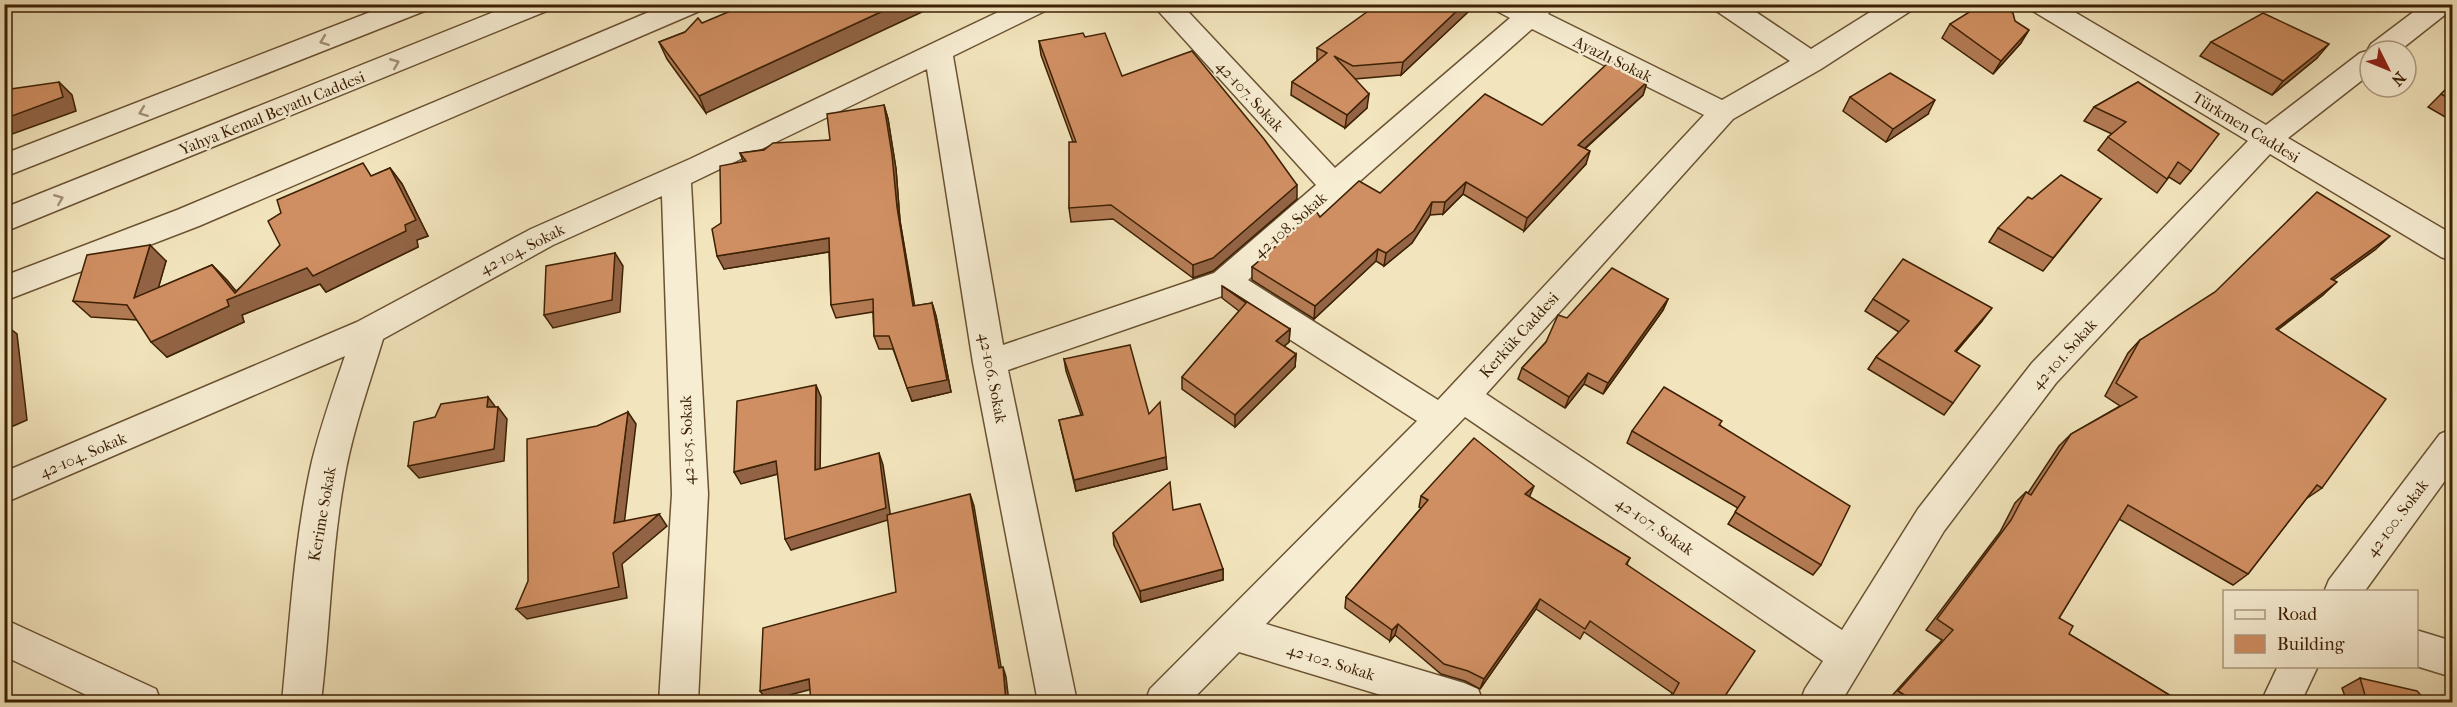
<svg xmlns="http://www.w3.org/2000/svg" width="2457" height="707" viewBox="0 0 2457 707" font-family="'IM FELL French Canon',serif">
	<rect width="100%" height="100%" fill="#f2e4bc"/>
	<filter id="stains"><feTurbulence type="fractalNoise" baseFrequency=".00333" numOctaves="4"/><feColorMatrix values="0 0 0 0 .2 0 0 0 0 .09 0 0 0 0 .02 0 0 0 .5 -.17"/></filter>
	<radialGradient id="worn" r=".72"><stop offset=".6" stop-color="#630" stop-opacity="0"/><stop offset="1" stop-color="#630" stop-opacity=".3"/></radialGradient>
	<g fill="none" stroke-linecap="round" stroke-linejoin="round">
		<g stroke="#6a5232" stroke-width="3">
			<g id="minor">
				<polygon points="391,4 431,4 427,10 4,177 4,154"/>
				<polygon points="514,4 553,4 549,10 4,232 4,208"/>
				<polygon points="668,4 706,4 702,10 199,226 4,301 4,276 177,210"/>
				<path d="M1015,4h36l-4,6 -94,46 50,289 211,-72 102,-88 -164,-181h29l154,164 175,-150 -15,-8 -4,-6h65l-8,10 174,86 68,-39 -75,-51 -4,-6h33l67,45 72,-45h33l-4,6 -91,59 -88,50 -247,275 356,236 76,-121 114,-146 216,-222 -217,-131 -4,-6h34l205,121 94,-72 7,-2 4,-7 53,-40h28l-1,6 -52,41h-29v23l-82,64 164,96v27l-11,-4 -171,-103 -214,229 -112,148 -103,171h-41l5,-13 18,-28 -358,-244 -199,207 198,59 14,6 5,13h-79l-165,-50 -49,50h-45l5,-13 267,-268 -195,-125 -214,74 69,332h-39l-65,-339 -46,-294 -236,114 17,311 -10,208h-39l13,-208 -10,-298 -109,49 -170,94c-14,46 -31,93 -39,141 -13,74 -14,148 -23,222h-39c8,-80 12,-162 30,-241 9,-36 21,-70 33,-105l-341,147v-31l353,-150 174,-93 159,-70zM1532,29l172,86 -266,285 -190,-120z"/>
				<polygon points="2452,429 2452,471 2364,592 2324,592 2329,580 2440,434"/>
				<polygon points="4,619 156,689 161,702 101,702 4,656"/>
				<polygon points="2416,630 2452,641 2452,677 2416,666"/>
				<polygon points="2278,666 2318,666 2301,702 2261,702"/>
			</g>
		</g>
		<use href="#minor" fill="#f7edd3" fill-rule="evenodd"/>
	</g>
	<g fill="#b37b54" stroke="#3d2104" stroke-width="1.5">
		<polygon points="1468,12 1401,75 1355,79 1367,108 1345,128 1291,95 1292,82 1317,61 1317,48"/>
		<polygon points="702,23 706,113 667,59 659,42 685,32"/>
		<polygon points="1950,24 2021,43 1993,74 1942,38"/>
		<polygon points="1085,37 1122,76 1297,199 1213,271 1193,278 1113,219 1071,222 1069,208 1073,142 1041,55 1039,41"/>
		<polygon points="2211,42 2317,58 2272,95 2200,56"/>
		<polygon points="1647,82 1643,95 1585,149 1586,164 1524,231 1463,194 1443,214 1430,215 1412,243 1384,266 1376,261 1314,319 1252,280 1252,267 1320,217 1380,193"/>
		<polygon points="2138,82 2191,171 2180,184 2169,177 2157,193 2098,150 2108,137 2112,134 2084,121 2094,107"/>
		<polygon points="2452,83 2452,121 2428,107"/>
		<polygon points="1850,97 1928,114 1886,142 1843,111"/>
		<polygon points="884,105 888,119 896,169 900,221 914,306 932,303 936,316 951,392 912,401 893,349 879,349 874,336 873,312 836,318 831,305 829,252 724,269 721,223 743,161 740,153 830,140"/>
		<polygon points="390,168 402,184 428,236 417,240 418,247 326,292 320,284 242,315 244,322 167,357 137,320 91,317 73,301 166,261 158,288 212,265 236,291 372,176"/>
		<polygon points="2101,199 2043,271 1989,242 1998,228"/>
		<polygon points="2376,249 2333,280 2323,295 2277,330 2322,488 2306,499 2248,574 2233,585 2119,519 2059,618 2069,634 2181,702 1891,702 1888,700 1942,640 1926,630 2000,532 2015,503 2026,492 2028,493 2059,446 2071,434 2120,406 2105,396 2128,353 2140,340"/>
		<polygon points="1222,286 1290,329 1289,342 1284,346 1296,354 1295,367 1235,427 1182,389 1182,377 1239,311 1222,298"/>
		<polygon points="1668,299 1663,310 1603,394 1584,384 1565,408 1518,379 1522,368 1546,342 1567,318"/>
		<polygon points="1873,299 1982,321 1956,352 1953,403 1944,415 1868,369 1876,357 1899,332 1865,311"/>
		<polygon points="1064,359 1149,414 1167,469 1076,491 1059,420 1081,415 1066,371"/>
		<polygon points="1720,425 1821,565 1813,575 1728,524 1738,508 1627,443 1632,431"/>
		<polygon points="1421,496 1530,497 1630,558 1627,564 1721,702 1667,702 1672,693 1584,632 1580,639 1536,609 1480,689 1465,681 1441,674 1395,635 1390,641 1345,608 1346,597 1421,508 1419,507"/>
		<polygon points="1173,510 1223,569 1223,580 1141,602 1114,545 1113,533"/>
		<polygon points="2360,678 2427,702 2430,702 2347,702 2342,688"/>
	</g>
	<g fill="#926445" stroke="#3d2104" stroke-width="1.5">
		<polygon points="898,4 939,4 706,113 699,96"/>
		<polygon points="1464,4 1469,4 1468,12 1401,75 1403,62"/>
		<polygon points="2029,30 2021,43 1993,74 2001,61"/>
		<polygon points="2329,44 2317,58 2272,95 2283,81"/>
		<polygon points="59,82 72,95 76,111 4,137 4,119"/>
		<polygon points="1647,82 1643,95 1574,158 1578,145"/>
		<polygon points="1369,94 1367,108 1345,128 1347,115"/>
		<polygon points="1935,100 1928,114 1886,142 1893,129"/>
		<polygon points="884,105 888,119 896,169 900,221 917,319 913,306 897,207"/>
		<polygon points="1590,151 1586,164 1524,231 1527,218"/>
		<polygon points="390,168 402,184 428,236 417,240 418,247 326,292 320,284 242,315 244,322 167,357 151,342 212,265 227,280 239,295"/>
		<polygon points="1466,182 1463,194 1443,214 1445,202"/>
		<polygon points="1297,185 1297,199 1213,271 1193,278 1193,265"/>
		<polygon points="1432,202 1430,215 1412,243 1384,266 1386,253"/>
		<polygon points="2390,236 2376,249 2317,292 2331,279"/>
		<polygon points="829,238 834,251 724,269 717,256"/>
		<polygon points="150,245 166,261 151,314 134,298"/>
		<polygon points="1378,249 1376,261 1314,319 1315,306"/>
		<polygon points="615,253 623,266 620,312 553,328 544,315"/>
		<polygon points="2337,282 2323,295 2262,342 2276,329"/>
		<polygon points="1668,299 1663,310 1603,394 1608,383"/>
		<polygon points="932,303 936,316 951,392 912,401 907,388"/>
		<polygon points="1992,308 1982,321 1945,364 1955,351"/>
		<polygon points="4,324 17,334 27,420 4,430"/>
		<polygon points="1290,329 1289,342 1276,354 1276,341"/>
		<polygon points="1296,354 1295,367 1235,427 1235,415"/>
		<polygon points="1588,373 1584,384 1565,408 1569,397"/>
		<polygon points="816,385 821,397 820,481 815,470"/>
		<polygon points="488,397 497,409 498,407 507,419 504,461 419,478 408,466 487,407"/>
		<polygon points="628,412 636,424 623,534 614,523"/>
		<polygon points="879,453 883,465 891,519 791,550 785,539"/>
		<polygon points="1166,457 1167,469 1076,491 1074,480"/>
		<polygon points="776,461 782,473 741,484 734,472"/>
		<polygon points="1534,486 1529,498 1525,494"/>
		<polygon points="970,494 974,506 1003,678 999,668"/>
		<polygon points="659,514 667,526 622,564 627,598 527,619 516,609 613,553"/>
		<polygon points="1223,569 1223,580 1141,602 1140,591"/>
		<polygon points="1540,599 1536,609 1480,689 1484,679"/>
		<polygon points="1398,624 1395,635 1390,641 1392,630"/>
		<polygon points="1003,667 1006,677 1009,702 1006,702"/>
		<polygon points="809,679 816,688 767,701 760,691"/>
	</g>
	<g fill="#d08f62" stroke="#3d2104" stroke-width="1.5">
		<polygon points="747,4 898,4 699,96 659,42 685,32 698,18 702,23"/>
		<polygon points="1378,4 1464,4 1403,62 1353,66 1334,56 1369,94 1347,115 1292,82 1327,53 1317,48"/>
		<polygon points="1982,4 1997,4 2013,13 2015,21 2029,30 2001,61 1950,24"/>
		<polygon points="2263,13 2329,44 2283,81 2211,42"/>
		<polygon points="1083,33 1085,37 1105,33 1122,76 1192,51 1264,139 1297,185 1213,258 1193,265 1111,205 1069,208 1069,142 1076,142 1039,41"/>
		<polygon points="1610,61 1647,82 1578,145 1590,151 1527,218 1466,182 1445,202 1432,202 1414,231 1386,253 1378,249 1315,306 1252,267 1316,211 1320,217 1359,181 1380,193 1485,94 1542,125"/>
		<polygon points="1890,73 1935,100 1893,129 1850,97"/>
		<polygon points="59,82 63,97 4,119 4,90"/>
		<polygon points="2138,82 2219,134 2191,171 2178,162 2167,179 2108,137 2126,122 2094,107"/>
		<polygon points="2452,83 2452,100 2441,94"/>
		<polygon points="884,105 892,155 897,207 913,306 932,303 947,380 907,388 889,336 874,336 873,299 831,305 829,238 717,256 712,229 721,223 720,166 746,161 740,153 764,150 773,143 830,140 827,114"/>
		<polygon points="363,163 371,176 390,168 416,220 405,225 406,231 313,276 307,268 227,300 229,306 151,342 127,305 73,301 87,255 150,245 134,298 212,265 235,293 280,245 268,221 281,213 277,200"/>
		<polygon points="2061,175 2101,199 2053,258 1998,228 2028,197 2032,199"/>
		<polygon points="2317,192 2390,236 2331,279 2337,282 2276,329 2386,399 2322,488 2317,485 2248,574 2128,505 2059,618 2073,626 2069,634 2181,702 1901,702 1906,696 1898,691 1953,630 1937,619 2011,520 2026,492 2031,495 2071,434 2137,397 2116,383 2140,340 2215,292"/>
		<polygon points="615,253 612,300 544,315 546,266"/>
		<polygon points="1903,259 1992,308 1955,351 1980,366 1953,403 1876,357 1909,321 1873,299"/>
		<polygon points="1612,268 1668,299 1608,383 1588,373 1569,397 1522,368 1546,342 1558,315 1567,318"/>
		<polygon points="1222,286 1290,329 1276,341 1296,354 1235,415 1182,377 1246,303"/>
		<polygon points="1130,345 1149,414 1160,402 1166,457 1074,480 1059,420 1083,415 1064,359"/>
		<polygon points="816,385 815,470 879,453 886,508 785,539 776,461 734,472 737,401"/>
		<polygon points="1664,387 1722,421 1719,425 1850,506 1821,565 1735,512 1745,497 1632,431"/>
		<polygon points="488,397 487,407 498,407 494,449 408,466 414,422 435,417 441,404"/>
		<polygon points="628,412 614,523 659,514 613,553 619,587 516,609 528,581 527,439 597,426"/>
		<polygon points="1474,438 1534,486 1525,494 1630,558 1626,564 1755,651 1721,702 1674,702 1670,700 1679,683 1590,621 1585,629 1540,599 1484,679 1468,671 1444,664 1398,624 1392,630 1346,597 1428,500 1421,496"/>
		<polygon points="1170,482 1173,510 1200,504 1223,569 1140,591 1113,533"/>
		<polygon points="970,494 999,668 1003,667 1006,702 811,702 809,679 760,691 763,628 896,592 887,515"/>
		<polygon points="2360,678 2417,691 2427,702 2430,702 2367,702"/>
	</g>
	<defs><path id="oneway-chevron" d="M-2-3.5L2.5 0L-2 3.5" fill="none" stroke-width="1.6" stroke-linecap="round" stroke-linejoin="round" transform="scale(1.5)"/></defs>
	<g stroke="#a39176">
		<use href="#oneway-chevron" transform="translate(324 41) rotate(159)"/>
		<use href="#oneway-chevron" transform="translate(395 63) rotate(-22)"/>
		<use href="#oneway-chevron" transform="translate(143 112) rotate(159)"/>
		<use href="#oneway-chevron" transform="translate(59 199) rotate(-22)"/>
	</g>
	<g text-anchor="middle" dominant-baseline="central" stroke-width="5" stroke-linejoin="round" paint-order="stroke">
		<g font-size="16" fill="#3d2104" stroke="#f7edd3">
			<text transform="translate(1613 59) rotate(26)">Ayazlı Sokak</text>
			<text transform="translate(1250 96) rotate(47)">42-107. Sokak</text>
			<text transform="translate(272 113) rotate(-22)">Yahya Kemal Beyatlı Caddesi</text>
			<text transform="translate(2246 127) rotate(31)">Türkmen Caddesi</text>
			<text transform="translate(1290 225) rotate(-41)">42-108. Sokak</text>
			<text transform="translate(522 249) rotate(-27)">42-104. Sokak</text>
			<text transform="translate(1519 335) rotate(-48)">Kerkük Caddesi</text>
			<text transform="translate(2064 354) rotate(-48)">42-101. Sokak</text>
			<text transform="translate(993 378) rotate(79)">42-106. Sokak</text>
			<text transform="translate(687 440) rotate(-92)">42-105. Sokak</text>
			<text transform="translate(83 455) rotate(-23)">42-104. Sokak</text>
			<text transform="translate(322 514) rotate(-80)">Kerime Sokak</text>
			<text transform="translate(2397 518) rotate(-53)">42-100. Sokak</text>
			<text transform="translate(1655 526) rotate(34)">42-107. Sokak</text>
			<text transform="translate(1331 662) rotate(17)">42-102. Sokak</text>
		</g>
	</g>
	<rect width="2457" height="707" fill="none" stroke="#f2e4bc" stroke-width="24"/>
	<rect x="6" y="6" width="2445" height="695" fill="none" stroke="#3d2104" stroke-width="3"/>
	<rect x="12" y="12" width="2433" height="683" fill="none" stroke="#3d2104" stroke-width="1.5"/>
	<rect x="2223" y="590" width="195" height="78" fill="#f7edd3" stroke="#ad9b80" stroke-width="1.5"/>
	<rect x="2235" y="610" width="30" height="9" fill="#f7edd3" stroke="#ad9b80" stroke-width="1.5"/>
	<text x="2277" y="620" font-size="18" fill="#3d2104">Road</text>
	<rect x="2235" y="635" width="30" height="18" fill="#d08f62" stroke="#ad9b80" stroke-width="1.5"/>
	<text x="2277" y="650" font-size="18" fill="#3d2104">Building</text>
	<g transform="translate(2388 69) rotate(133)"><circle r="28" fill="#f7edd3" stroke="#ad9b80" stroke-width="1.5"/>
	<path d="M0-4.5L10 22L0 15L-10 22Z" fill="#8f2418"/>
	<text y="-9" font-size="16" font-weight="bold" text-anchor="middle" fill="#3d2104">N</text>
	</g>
	<rect width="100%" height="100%" filter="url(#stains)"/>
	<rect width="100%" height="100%" fill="url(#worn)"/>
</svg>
